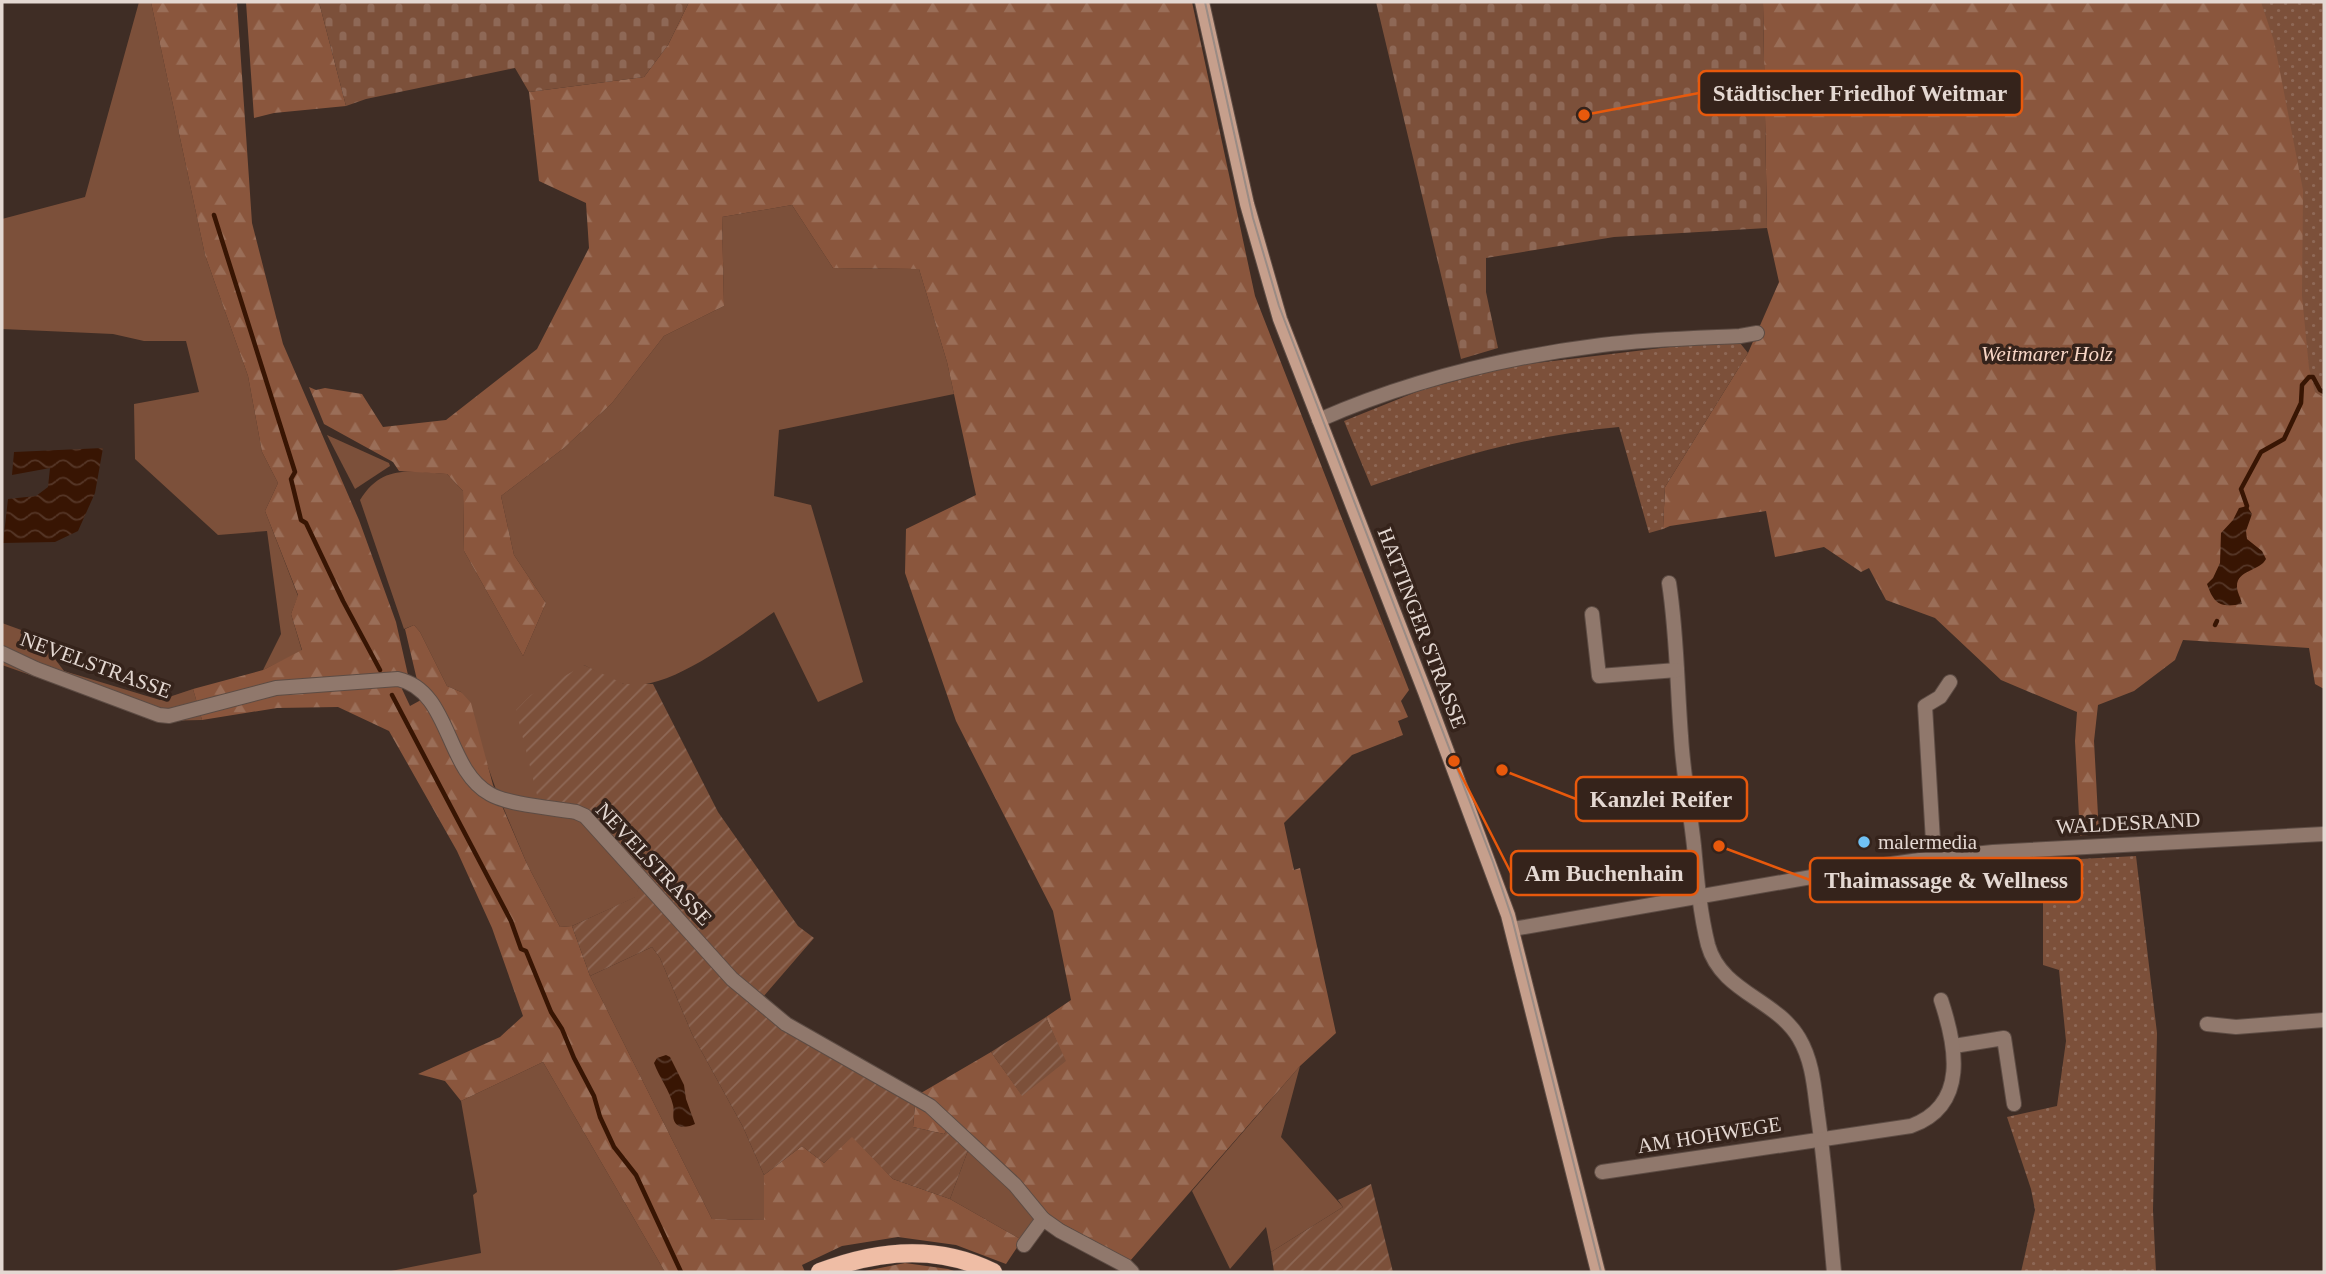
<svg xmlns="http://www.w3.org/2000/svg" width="2326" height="1274" viewBox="0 0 2326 1274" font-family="'Times New Roman',serif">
	<defs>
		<pattern id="forest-firs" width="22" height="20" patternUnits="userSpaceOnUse" patternTransform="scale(1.75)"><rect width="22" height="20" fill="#8a563d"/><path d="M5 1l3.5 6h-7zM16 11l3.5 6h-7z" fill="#9a6e58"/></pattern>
		<pattern id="cemetery-stones" width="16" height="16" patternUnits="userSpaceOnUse" patternTransform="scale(1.75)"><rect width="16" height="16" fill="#7c503a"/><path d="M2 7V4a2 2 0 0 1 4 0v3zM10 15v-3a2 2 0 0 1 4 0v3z" fill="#8e6856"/></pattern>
		<pattern id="park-dots" width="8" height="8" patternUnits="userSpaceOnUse" patternTransform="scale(1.75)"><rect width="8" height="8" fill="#7c503a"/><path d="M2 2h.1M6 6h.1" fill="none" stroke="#8e6856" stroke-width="1.8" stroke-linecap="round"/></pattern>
		<pattern id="garden-furrows" width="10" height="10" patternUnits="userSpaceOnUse" patternTransform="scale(1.75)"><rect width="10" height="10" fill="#7c503a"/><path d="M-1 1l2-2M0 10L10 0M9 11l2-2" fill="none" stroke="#8e6856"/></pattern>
		<pattern id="water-waves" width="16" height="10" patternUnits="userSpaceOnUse" patternTransform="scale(1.75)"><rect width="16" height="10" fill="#381503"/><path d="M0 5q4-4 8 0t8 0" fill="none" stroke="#553627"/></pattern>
	</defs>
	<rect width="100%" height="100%" fill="#3f2d25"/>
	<g fill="#7c503a">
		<polygon points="139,2 151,2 205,255 248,376 262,452 278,483 265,511 298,596 291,614 302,651 263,670 281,634 267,531 218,535 135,459 134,404 199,392 186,341 144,341 113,334 2,329 2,219 85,197"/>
		<path d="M792,205l41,63 86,1 28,93 7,32 -175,36 -5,66 37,9 52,177 -45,20 -44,-90c-35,24 -107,82 -150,72 -13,-3 -28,-13 -40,-19l-45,138 -41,-8 -37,-103 -14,-6 -27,-54 -6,-7 -10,4 -44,-129c22,-36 50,-29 87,-26l16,17 1,60 59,105 23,-53 -32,-48 -13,-59 63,-48 48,-45 52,-67 60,-30 -2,-89z"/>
		<polygon points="327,435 389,463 390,466 355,489"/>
		<polygon points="2,623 24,631 49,651 64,671 160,700 193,689 202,720 160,721 2,665"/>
		<polygon points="501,802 585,819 640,884 636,897 572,926 560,927 527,864"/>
		<polygon points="652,947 660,958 692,1034 743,1127 764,1175 765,1220 712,1219 590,976"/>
		<polygon points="543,1062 665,1272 386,1272 481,1253 473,1195 477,1192 461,1101"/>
		<polygon points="1300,1066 1281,1137 1343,1207 1271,1252 1266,1227 1230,1269 1192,1191"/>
		<polygon points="970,1145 1045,1214 1022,1240 950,1199"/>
	</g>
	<g fill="url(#forest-firs)">
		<polygon points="151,2 237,2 252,223 283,344 359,520 396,622 408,675 402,689 410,706 430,695 417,680 405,629 414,625 420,632 447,686 461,692 471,703 493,785 527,864 560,927 572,926 590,976 712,1219 764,1220 764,1175 802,1146 824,1163 852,1136 893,1179 950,1199 1022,1240 1006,1264 956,1245 898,1237 842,1246 802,1265 805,1272 665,1272 543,1062 461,1101 445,1081 418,1074 500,1037 523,1016 492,928 457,851 389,731 338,707 277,708 202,720 193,689 263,670 302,650 291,614 298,595 265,511 278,483 262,452 248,376 205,255"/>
		<polygon points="246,2 319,2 346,106 274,113 254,118"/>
		<polygon points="689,2 1192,2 1255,296 1409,690 1401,701 1408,717 1398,721 1403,735 1352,755 1284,823 1294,870 1300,868 1336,1033 1300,1066 1130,1261 1045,1214 948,1128 944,1134 913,1127 915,1104 921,1093 991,1052 1022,1095 1065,1061 1046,1017 1071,1000 1053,911 956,721 905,573 906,529 976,495 947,362 919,269 833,268 792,205 722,217 724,306 664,336 612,403 564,448 501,496 514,555 546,603 523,656 464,551 463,491 447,474 399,471 393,462 324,424 309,387 316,390 325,388 362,394 383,427 446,420 537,349 589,248 586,203 539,181 529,92 644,77 668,45"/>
		<polygon points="1763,2 2324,2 2324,689 2315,684 2309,648 2183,640 2175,660 2134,691 2098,705 2094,741 2099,834 2080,836 2075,741 2077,712 2001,680 1935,618 1886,600 1869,568 1861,572 1824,547 1775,557 1766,511 1670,526 1663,529 1665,487 1748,353 1779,282 1767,228"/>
		<polygon points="905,1263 948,1269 957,1272 860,1272"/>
	</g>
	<g fill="url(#cemetery-stones)">
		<polygon points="319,2 689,2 668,45 644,77 529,92 515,68 366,99 346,106"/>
		<polygon points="1376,2 1763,2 1767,228 1614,237 1486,258 1486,292 1498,348 1461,359"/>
	</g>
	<g fill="url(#park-dots)">
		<polygon points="2261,2 2324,2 2324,398 2315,392 2309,368 2302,296 2303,190 2274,41"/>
		<path d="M1740,343l8,10 -83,134 -2,42 -14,4 -30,-106c-88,8 -165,30 -248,59l-27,-65 77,-31 91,-24 174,-21z"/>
		<polygon points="2136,856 2157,1033 2153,1210 2156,1272 2021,1272 2035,1210 2031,1189 2007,1117 2057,1106 2066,1041 2059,970 2043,965 2043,861"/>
	</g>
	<g fill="url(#garden-furrows)">
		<polygon points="584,665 624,684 653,684 718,812 798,926 814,938 763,997 734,977 587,811 539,803 516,710 531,695"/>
		<polygon points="640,884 804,1041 870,1080 915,1104 913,1127 944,1134 949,1127 970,1145 950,1199 893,1179 852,1137 824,1163 802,1146 764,1175 743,1127 692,1034 660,958 652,947 590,976 572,926 635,897"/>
		<polygon points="1046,1017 1066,1061 1022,1096 991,1052"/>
		<polygon points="1371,1184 1393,1272 1274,1272 1271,1252 1343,1207 1338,1200"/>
	</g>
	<g fill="url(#water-waves)">
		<polygon points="103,448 95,493 78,531 55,542 3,543 8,499 36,496 48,487 50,468 12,475 14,452"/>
		<path d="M2247,506l5,8 -6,17 1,8 15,12 4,8c-6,12 -30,11 -29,28 0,5 4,11 5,17 -22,4 -28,0 -35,-20l6,-6 7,-15 1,-30 12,-13 6,-12z"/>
		<path d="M666,1055l4,2 14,28 2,14 9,25c-4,2 -11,4 -16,2 -9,-5 -4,-14 -6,-21 -3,-14 -14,-28 -19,-42l3,-5z"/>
	</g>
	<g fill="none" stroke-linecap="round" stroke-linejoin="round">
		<g stroke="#381503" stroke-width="4.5">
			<polyline points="214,215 295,472 291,479 301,520 306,523 343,601 380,670"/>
			<polyline points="2246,509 2247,506 2241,489 2261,452 2284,439 2301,403 2302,385 2309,377 2313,377 2320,390 2324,392"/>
			<polyline points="2215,625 2217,621"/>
			<polyline points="392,695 511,921 521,949 526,951 551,1012 562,1029 574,1058 594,1096 600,1117 614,1147 636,1175 681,1272"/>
		</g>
		<g stroke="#5d4c44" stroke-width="16">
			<g id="street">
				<path d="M1319,420c89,-39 187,-63 283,-75 46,-6 92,-7 138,-9l17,-3"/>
				<path d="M1669,583c8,51 8,102 12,153 2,37 9,73 13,110 3,33 6,67 14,99 13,47 68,54 91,93 13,22 15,47 18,71 8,54 12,109 17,163"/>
				<polyline points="1592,614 1599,676 1677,670"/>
				<path d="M2,653l34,16 123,46 10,1 107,-28 122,-9c53,12 47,90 92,115 19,11 63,14 86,18l9,4 147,163 54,45 144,82 85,79 28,34 17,12 66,35 6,6"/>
				<polyline points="1934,858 1925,706 1940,697 1950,682"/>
				<polyline points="1513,929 1863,868 1934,858 1993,852 2324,834"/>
				<polyline points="2207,1024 2236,1027 2324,1020"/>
				<polyline points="1954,1046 2004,1038 2014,1104"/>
				<path d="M1602,1172l309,-46c58,-21 45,-81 30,-126"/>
				<polyline points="1024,1245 1043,1219"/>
			</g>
		</g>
		<g stroke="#5d4c44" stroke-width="16">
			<polyline id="secondary" points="1202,2 1247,204 1280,319 1425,692 1508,915 1598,1272"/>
		</g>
		<g stroke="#5d4c44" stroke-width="19">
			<path id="primary" d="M820,1272c57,-22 117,-28 173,0"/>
		</g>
		<use href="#street" stroke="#90786c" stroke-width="14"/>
		<use href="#secondary" stroke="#c69f8c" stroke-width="14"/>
		<use href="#primary" stroke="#efbda5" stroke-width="18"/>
		<polyline stroke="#9a8b84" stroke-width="2" points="1205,2 1253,218 1279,306 1493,862 1512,918 1601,1272"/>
	</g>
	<circle fill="#70c1f4" stroke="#35231b" stroke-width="2.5" cx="1864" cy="842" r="7"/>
	<g text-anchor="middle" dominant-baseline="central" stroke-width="7" stroke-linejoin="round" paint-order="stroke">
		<g font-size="21" font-style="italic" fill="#f8d6c6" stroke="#35231b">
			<text x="2047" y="354">Weitmarer Holz</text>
		</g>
		<g font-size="21" fill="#e4d8d2" stroke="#35231b">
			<text transform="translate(1422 628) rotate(69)">HATTINGER STRASSE</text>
			<text transform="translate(96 665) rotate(20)">NEVELSTRASSE</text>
			<text transform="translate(2128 823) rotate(-3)">WALDESRAND</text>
			<text transform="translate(654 864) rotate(47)">NEVELSTRASSE</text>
			<text transform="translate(1709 1135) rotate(-9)">AM HOHWEGE</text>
		</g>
		<g font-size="21" fill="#e4d8d2" stroke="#35231b" text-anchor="start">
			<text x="1878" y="842">malermedia</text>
		</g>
	</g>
	<path fill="none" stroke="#e8590c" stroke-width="2.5" d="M1584 115L1699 93M1502 770L1576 799M1454 761L1511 873M1719 846L1810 880"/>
	<g fill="#e8590c" stroke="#35231b" stroke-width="2.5">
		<circle cx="1584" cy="115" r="7"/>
		<circle cx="1502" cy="770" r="7"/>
		<circle cx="1454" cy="761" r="7"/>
		<circle cx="1719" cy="846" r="7"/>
	</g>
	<g fill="#35231b" stroke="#e8590c" stroke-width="2.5">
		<rect x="1699" y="71" width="323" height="44" rx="7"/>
		<rect x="1576" y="777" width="171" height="44" rx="7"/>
		<rect x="1511" y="851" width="187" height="44" rx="7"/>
		<rect x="1810" y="858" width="272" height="44" rx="7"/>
	</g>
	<g font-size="23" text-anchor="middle" font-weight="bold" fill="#e4d8d2">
		<text x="1860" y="101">Städtischer Friedhof Weitmar</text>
		<text x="1661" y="807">Kanzlei Reifer</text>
		<text x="1604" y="881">Am Buchenhain</text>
		<text x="1946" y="888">Thaimassage &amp; Wellness</text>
	</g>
	<rect width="2326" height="1274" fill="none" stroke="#e4d8d2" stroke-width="7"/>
</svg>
